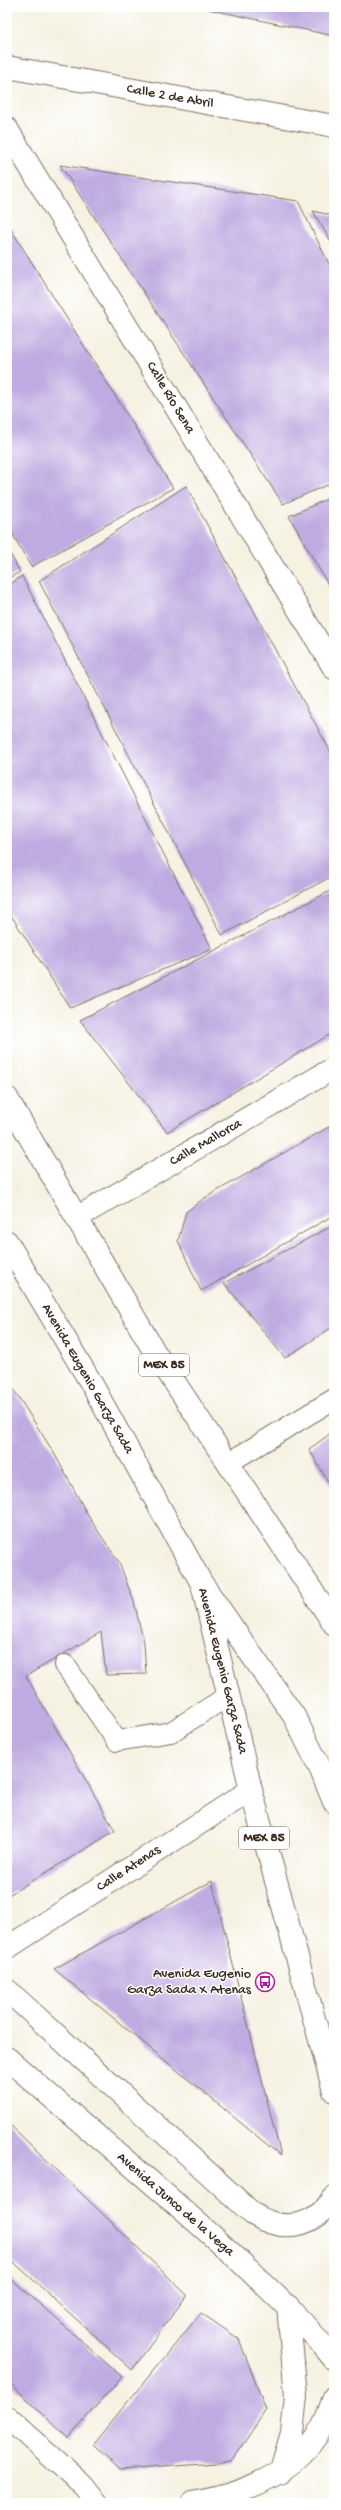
<svg xmlns="http://www.w3.org/2000/svg" width="341" height="2510" viewBox="0 0 341 2510" font-family="'Gochi Hand',sans-serif">
	<rect width="100%" height="100%" fill="#fff"/>
	<filter id="ink" filterUnits="userSpaceOnUse"><feTurbulence type="fractalNoise" baseFrequency=".025" numOctaves="2"/><feDisplacementMap in="SourceGraphic" scale="8" xChannelSelector="R" yChannelSelector="G"/><feConvolveMatrix kernelMatrix="1 2 1 2 8 2 1 2 1" color-interpolation-filters="sRGB"/></filter>
	<filter id="wash" filterUnits="userSpaceOnUse"><feTurbulence type="fractalNoise" baseFrequency=".012" numOctaves="4" result="noise"/><feDisplacementMap in="SourceGraphic" scale="16" xChannelSelector="R" yChannelSelector="G"/><feGaussianBlur stdDeviation="0.9" result="paint"/><feColorMatrix in="noise" values="0 0 0 0 0 0 0 0 0 0 0 0 0 0 0 0 0 1.4 0 .05"/><feComposite in="paint" operator="in"/></filter>
	<g filter="url(#wash)">
		<rect width="100%" height="100%" fill="#f5f2e2"/>
		<g id="blocks">
			<g fill="#bfaae1">
				<polygon points="334,7 334,36 203,8 203,7"/>
				<polygon points="60,165 298,201 334,274 334,482 283,504"/>
				<polygon points="313,211 334,216 334,247"/>
				<polygon points="7,223 173,488 31,567 7,524"/>
				<polygon points="186,486 334,758 334,875 222,935 39,581"/>
				<polygon points="334,496 334,595 289,516"/>
				<polygon points="7,548 20,572 7,579"/>
				<polygon points="22,576 212,949 70,1008 7,909 7,587"/>
				<polygon points="334,889 334,1032 167,1132 80,1020"/>
				<polygon points="334,1124 334,1215 201,1291 178,1241 186,1212 203,1199"/>
				<polygon points="334,1225 334,1326 285,1358 224,1283"/>
				<polygon points="7,1379 54,1453 90,1519 119,1562 134,1602 144,1643 146,1674 106,1675 101,1632 26,1676 115,1831 7,1896"/>
				<polygon points="334,1431 334,1492 309,1449"/>
				<polygon points="212,1881 281,2156 54,1969"/>
				<polygon points="7,2122 187,2295 132,2370 7,2256"/>
				<polygon points="7,2275 122,2377 68,2438 7,2380"/>
				<polygon points="201,2313 239,2339 266,2410 231,2462 120,2470 93,2444"/>
			</g>
		</g>
	</g>
	<g filter="url(#ink)">
		<use href="#blocks" fill-opacity="0" stroke="#7c7063" stroke-width="1"/>
		<g fill="none" stroke-linecap="round" stroke-linejoin="round">
			<g stroke="#7c7063" stroke-width="22">
				<g id="lane">
					<polyline points="228,1463 334,1399"/>
					<polyline points="65,1665 117,1741 171,1732 228,1696"/>
				</g>
			</g>
			<g stroke="#7c7063" stroke-width="24">
				<g id="street">
					<polyline points="7,129 334,668"/>
					<polyline points="78,1217 334,1068"/>
					<polyline points="7,1948 251,1790"/>
					<polyline points="7,2417 83,2485 97,2503"/>
				</g>
			</g>
			<g stroke="#7c7063" stroke-width="24">
				<g id="secondary">
					<polyline points="7,67 334,126"/>
					<polyline points="203,1585 294,1716 321,1770 334,1802"/>
					<path d="M7,1990l246,224c30,19 60,14 81,-16"/>
					<path d="M7,2058c74,66 151,128 224,195 36,34 72,67 103,106"/>
					<polyline points="280,2473 292,2433 296,2396 288,2306"/>
					<path d="M192,2503c52,-9 105,-29 131,-78 5,-8 8,-19 11,-28"/>
				</g>
			</g>
			<g stroke="#7c7063" stroke-width="24">
				<g id="highway">
					<polyline points="7,1098 154,1351 334,1624"/>
					<polyline points="7,1242 90,1381 202,1584 251,1790 334,2091"/>
				</g>
			</g>
			<use href="#lane" stroke="#fff" stroke-width="20"/>
			<use href="#street" stroke="#fff" stroke-width="22"/>
			<use href="#secondary" stroke="#fff" stroke-width="22"/>
			<use href="#highway" stroke="#fff" stroke-width="22"/>
		</g>
	</g>
	<defs>
		<g id="bus-ring" transform="scale(1)"><circle r="9.5" fill="#fff" stroke="#b5179e" stroke-width="1.5"/><path d="M-5-6H5V4H4V6H2V4H-2V6H-4V4H-5ZM-3.5-4V0h7V-4ZM-3.5 1.2v1.5H-2V1.2ZM2 1.2v1.5H3.5V1.2Z" fill="#b5179e"/></g>
	</defs>
	<g fill-rule="evenodd">
		<use href="#bus-ring" x="265" y="1982"/>
	</g>
	<g text-anchor="middle" dominant-baseline="central" stroke-width="3" stroke-linejoin="round" paint-order="stroke">
		<g fill="#fff" stroke="#766a62" stroke-width="1">
			<rect x="139" y="1354" width="50" height="22" rx="3"/>
			<rect x="239" y="1827" width="50" height="22" rx="3"/>
		</g>
		<g font-size="13" font-weight="bold" fill="#3b2a1e">
			<text x="164" y="1365">MEX 85</text>
			<text x="264" y="1838">MEX 85</text>
		</g>
		<g font-size="14" fill="#3b2a1e" stroke="#fff">
			<text transform="translate(170 97) rotate(10)">Calle 2 de Abril</text>
			<text transform="translate(170 398) rotate(59)">Calle Río Sena</text>
			<text transform="translate(206 1143) rotate(-30)">Calle Mallorca</text>
			<text transform="translate(87 1379) rotate(60)">Avenida Eugenio Garza Sada</text>
			<text transform="translate(222 1671) rotate(76)">Avenida Eugenio Garza Sada</text>
			<text transform="translate(129 1869) rotate(-33)">Calle Atenas</text>
			<text transform="translate(175 2205) rotate(41)">Avenida Junco de la Vega</text>
		</g>
		<g font-size="14" fill="#3b2a1e" stroke="#fff" text-anchor="end">
			<text x="251" y="1974">Avenida Eugenio<tspan x="251" dy="16">Garza Sada X Atenas</tspan></text>
		</g>
	</g>
	<rect width="341" height="2510" fill="none" stroke="#fff" stroke-width="24"/>
</svg>
